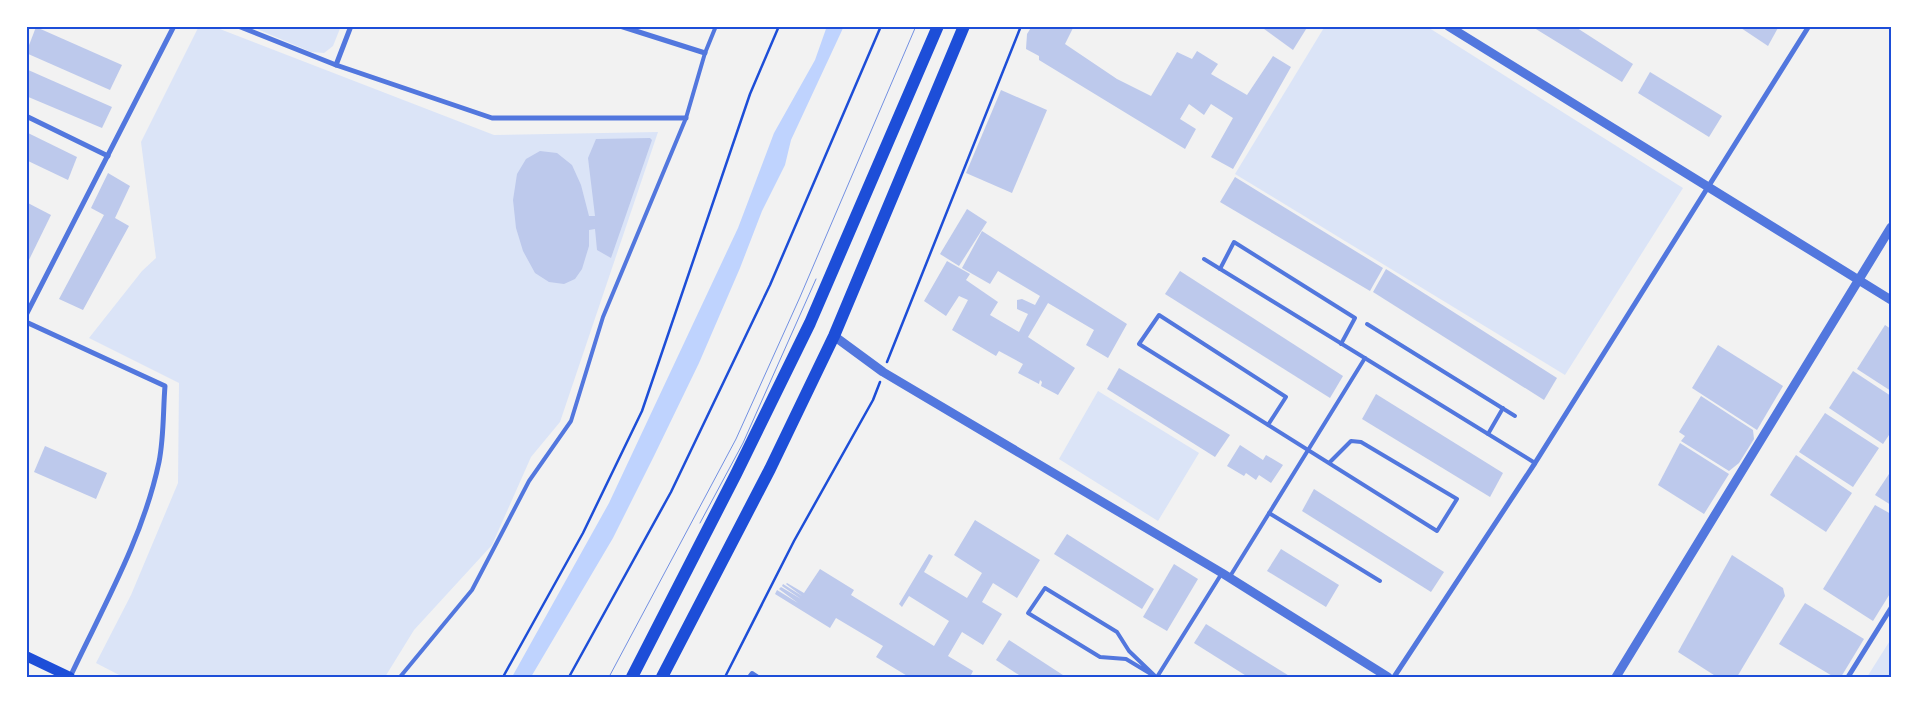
<svg xmlns="http://www.w3.org/2000/svg" width="1917" height="703" viewBox="0 0 1917 703" font-family="'Archivo Narrow',sans-serif">
	<rect width="100%" height="100%" fill="#f2f2f2"/>
	<g fill="#dbe4f7">
		<polygon points="199,26 212,26 494,135 658,132 560,422 531,457 492,545 414,630 385,677 123,677 96,663 131,595 178,483 179,383 89,338 142,271 156,258 141,142"/>
		<polygon points="250,26 341,26 333,46 324,53 311,52"/>
		<polygon points="1325,26 1426,26 1683,188 1565,375 1235,174"/>
		<polygon points="1098,391 1199,453 1158,521 1059,459"/>
		<polygon points="1891,639 1891,677 1867,677"/>
	</g>
	<polygon fill="#bfd3fe" points="827,26 844,26 791,140 785,165 762,211 740,268 699,363 654,456 613,538 531,677 512,677 609,503 738,228 774,133 815,60"/>
	<g fill="#bdc9ec">
		<polygon points="1032,26 1074,26 1065,44 1117,79 1151,96 1177,52 1192,59 1197,51 1218,64 1211,74 1247,95 1273,56 1291,67 1233,169 1211,157 1233,118 1211,104 1204,115 1189,104 1180,119 1196,129 1185,149 1039,60 1039,56 1026,49 1027,34"/>
		<polygon points="1260,26 1308,26 1293,50"/>
		<polygon points="1531,26 1574,26 1633,64 1622,82"/>
		<polygon points="1738,26 1779,26 1768,46"/>
		<polygon points="36,27 122,65 110,90 26,53"/>
		<polygon points="26,69 112,107 102,128 26,96"/>
		<polygon points="1650,72 1722,116 1709,137 1638,93"/>
		<polygon points="1001,90 1047,110 1012,193 966,173"/>
		<polygon points="26,132 77,157 68,180 26,160"/>
		<polygon points="650,138 652,140 611,258 597,250 595,229 589,230 589,246 582,269 575,279 564,284 549,282 535,273 523,251 516,228 513,200 517,174 526,159 540,151 557,153 572,165 581,185 589,216 595,216 588,158 596,139"/>
		<polygon points="108,173 130,186 115,218 129,226 83,310 59,299 104,215 91,208"/>
		<polygon points="1235,177 1383,268 1370,291 1220,202"/>
		<polygon points="26,202 51,215 26,266"/>
		<polygon points="967,209 987,222 959,266 940,254"/>
		<polygon points="982,231 1127,324 1108,358 1086,345 1094,330 1048,303 1028,337 1075,368 1058,395 1041,386 1042,382 1040,380 1039,384 1018,373 1023,364 999,351 996,356 952,330 968,300 959,296 946,316 924,301 947,261 970,274 966,280 998,302 990,315 1019,332 1028,314 1017,309 1017,300 1022,299 1035,305 1040,296 998,271 990,284 962,268"/>
		<polygon points="1386,269 1557,378 1544,400 1373,292"/>
		<polygon points="1180,271 1343,376 1330,398 1165,294"/>
		<polygon points="1885,325 1891,329 1891,391 1857,369"/>
		<polygon points="1718,345 1783,386 1757,430 1692,388"/>
		<polygon points="1119,368 1230,435 1215,457 1107,389"/>
		<polygon points="1853,371 1891,396 1891,432 1883,444 1829,408"/>
		<polygon points="1376,394 1503,473 1490,497 1362,419"/>
		<polygon points="1701,396 1753,430 1754,439 1739,463 1729,471 1681,441 1685,436 1679,432"/>
		<polygon points="1825,413 1879,448 1853,487 1799,452"/>
		<polygon points="1680,443 1729,474 1704,514 1658,485"/>
		<polygon points="1240,445 1263,460 1266,455 1283,465 1271,483 1259,475 1256,480 1246,473 1244,476 1227,466"/>
		<polygon points="45,446 107,473 96,499 34,472"/>
		<polygon points="1796,455 1852,493 1826,532 1770,495"/>
		<polygon points="1891,471 1891,505 1875,495"/>
		<polygon points="1314,489 1444,572 1431,592 1302,511"/>
		<polygon points="1875,505 1891,514 1891,592 1873,621 1823,589"/>
		<polygon points="975,520 1040,560 1017,598 993,583 982,602 1002,614 983,645 962,632 948,656 973,671 970,677 909,677 876,657 883,646 836,618 830,628 775,594 777,590 798,603 779,589 781,587 801,599 782,586 783,584 802,596 786,584 787,583 804,593 820,569 854,590 851,595 934,646 949,621 909,596 902,607 899,604 929,554 933,556 924,572 967,598 982,573 954,555"/>
		<polygon points="1067,534 1154,589 1142,609 1054,554"/>
		<polygon points="1281,549 1339,585 1326,607 1267,571"/>
		<polygon points="1732,555 1783,588 1785,596 1737,677 1717,677 1678,652"/>
		<polygon points="1174,564 1198,579 1167,631 1143,617"/>
		<polygon points="1805,603 1864,639 1841,677 1834,677 1779,644"/>
		<polygon points="1206,624 1291,677 1248,677 1194,643"/>
		<polygon points="1009,640 1066,677 1022,677 996,660"/>
	</g>
	<g fill="none" stroke-linecap="round" stroke-linejoin="round">
		<g stroke="#1d4ed8" stroke-width="2.5">
			<polyline points="887,362 1021,26"/>
			<polyline points="503,677 583,533 642,411 750,94 779,26"/>
			<polyline points="569,677 671,492 770,285 881,26"/>
			<polyline points="725,677 794,541 873,400 880,382"/>
		</g>
		<g stroke="#5277de" stroke-width="4">
			<polyline points="1204,259 1535,463"/>
			<polyline points="1220,269 1234,242 1355,318 1341,344"/>
			<polyline points="1367,324 1515,416"/>
			<polyline points="1268,425 1286,397 1159,315 1139,344 1437,531 1457,499 1361,442 1351,441 1329,463"/>
			<polyline points="1488,434 1503,408"/>
			<polyline points="1269,513 1380,581"/>
			<polyline points="1229,578 1365,358"/>
			<polygon points="1045,588 1117,632 1129,651 1156,677 1126,659 1100,657 1028,613"/>
			<polyline points="400,677 472,590 529,481 571,421 603,317 686,118 705,53 716,26"/>
			<polyline points="749,677 752,673 758,677"/>
			<polyline points="1157,677 1222,573"/>
		</g>
		<g stroke="#5277de" stroke-width="5">
			<polyline points="238,26 336,65 492,118 686,118"/>
			<polyline points="620,26 705,53"/>
			<polyline points="336,65 351,26"/>
			<polyline points="26,116 108,156"/>
			<polyline points="26,315 174,26"/>
			<path d="M26,322l139,64c-2,24 -1,51 -6,76 -16,76 -56,145 -89,215"/>
			<polyline points="1394,677 1535,463 1809,26"/>
			<polyline points="1848,677 1891,608"/>
		</g>
		<g stroke="#5277de" stroke-width="9">
			<polyline points="1448,26 1891,300"/>
			<polyline points="834,336 883,372 1222,573 1388,677"/>
			<polyline points="1616,677 1891,227"/>
		</g>
		<polyline stroke="#1d4ed8" stroke-width="10" points="26,656 70,677"/>
		<g stroke="#1d4ed8" stroke-width="12">
			<polyline points="632,677 736,474 810,323 938,26"/>
			<polyline points="662,677 770,469 834,336 964,26"/>
		</g>
		<g stroke="#7290e2" stroke-width="1">
			<polyline points="700,523 743,443 816,279"/>
			<polyline points="609,677 736,439 800,297 916,26"/>
		</g>
	</g>
	<rect width="1917" height="703" fill="none" stroke="#ffffff" stroke-width="55"/>
	<rect x="28" y="28" width="1862" height="648" fill="none" stroke="#1d4ed8" stroke-width="2"/>
</svg>
